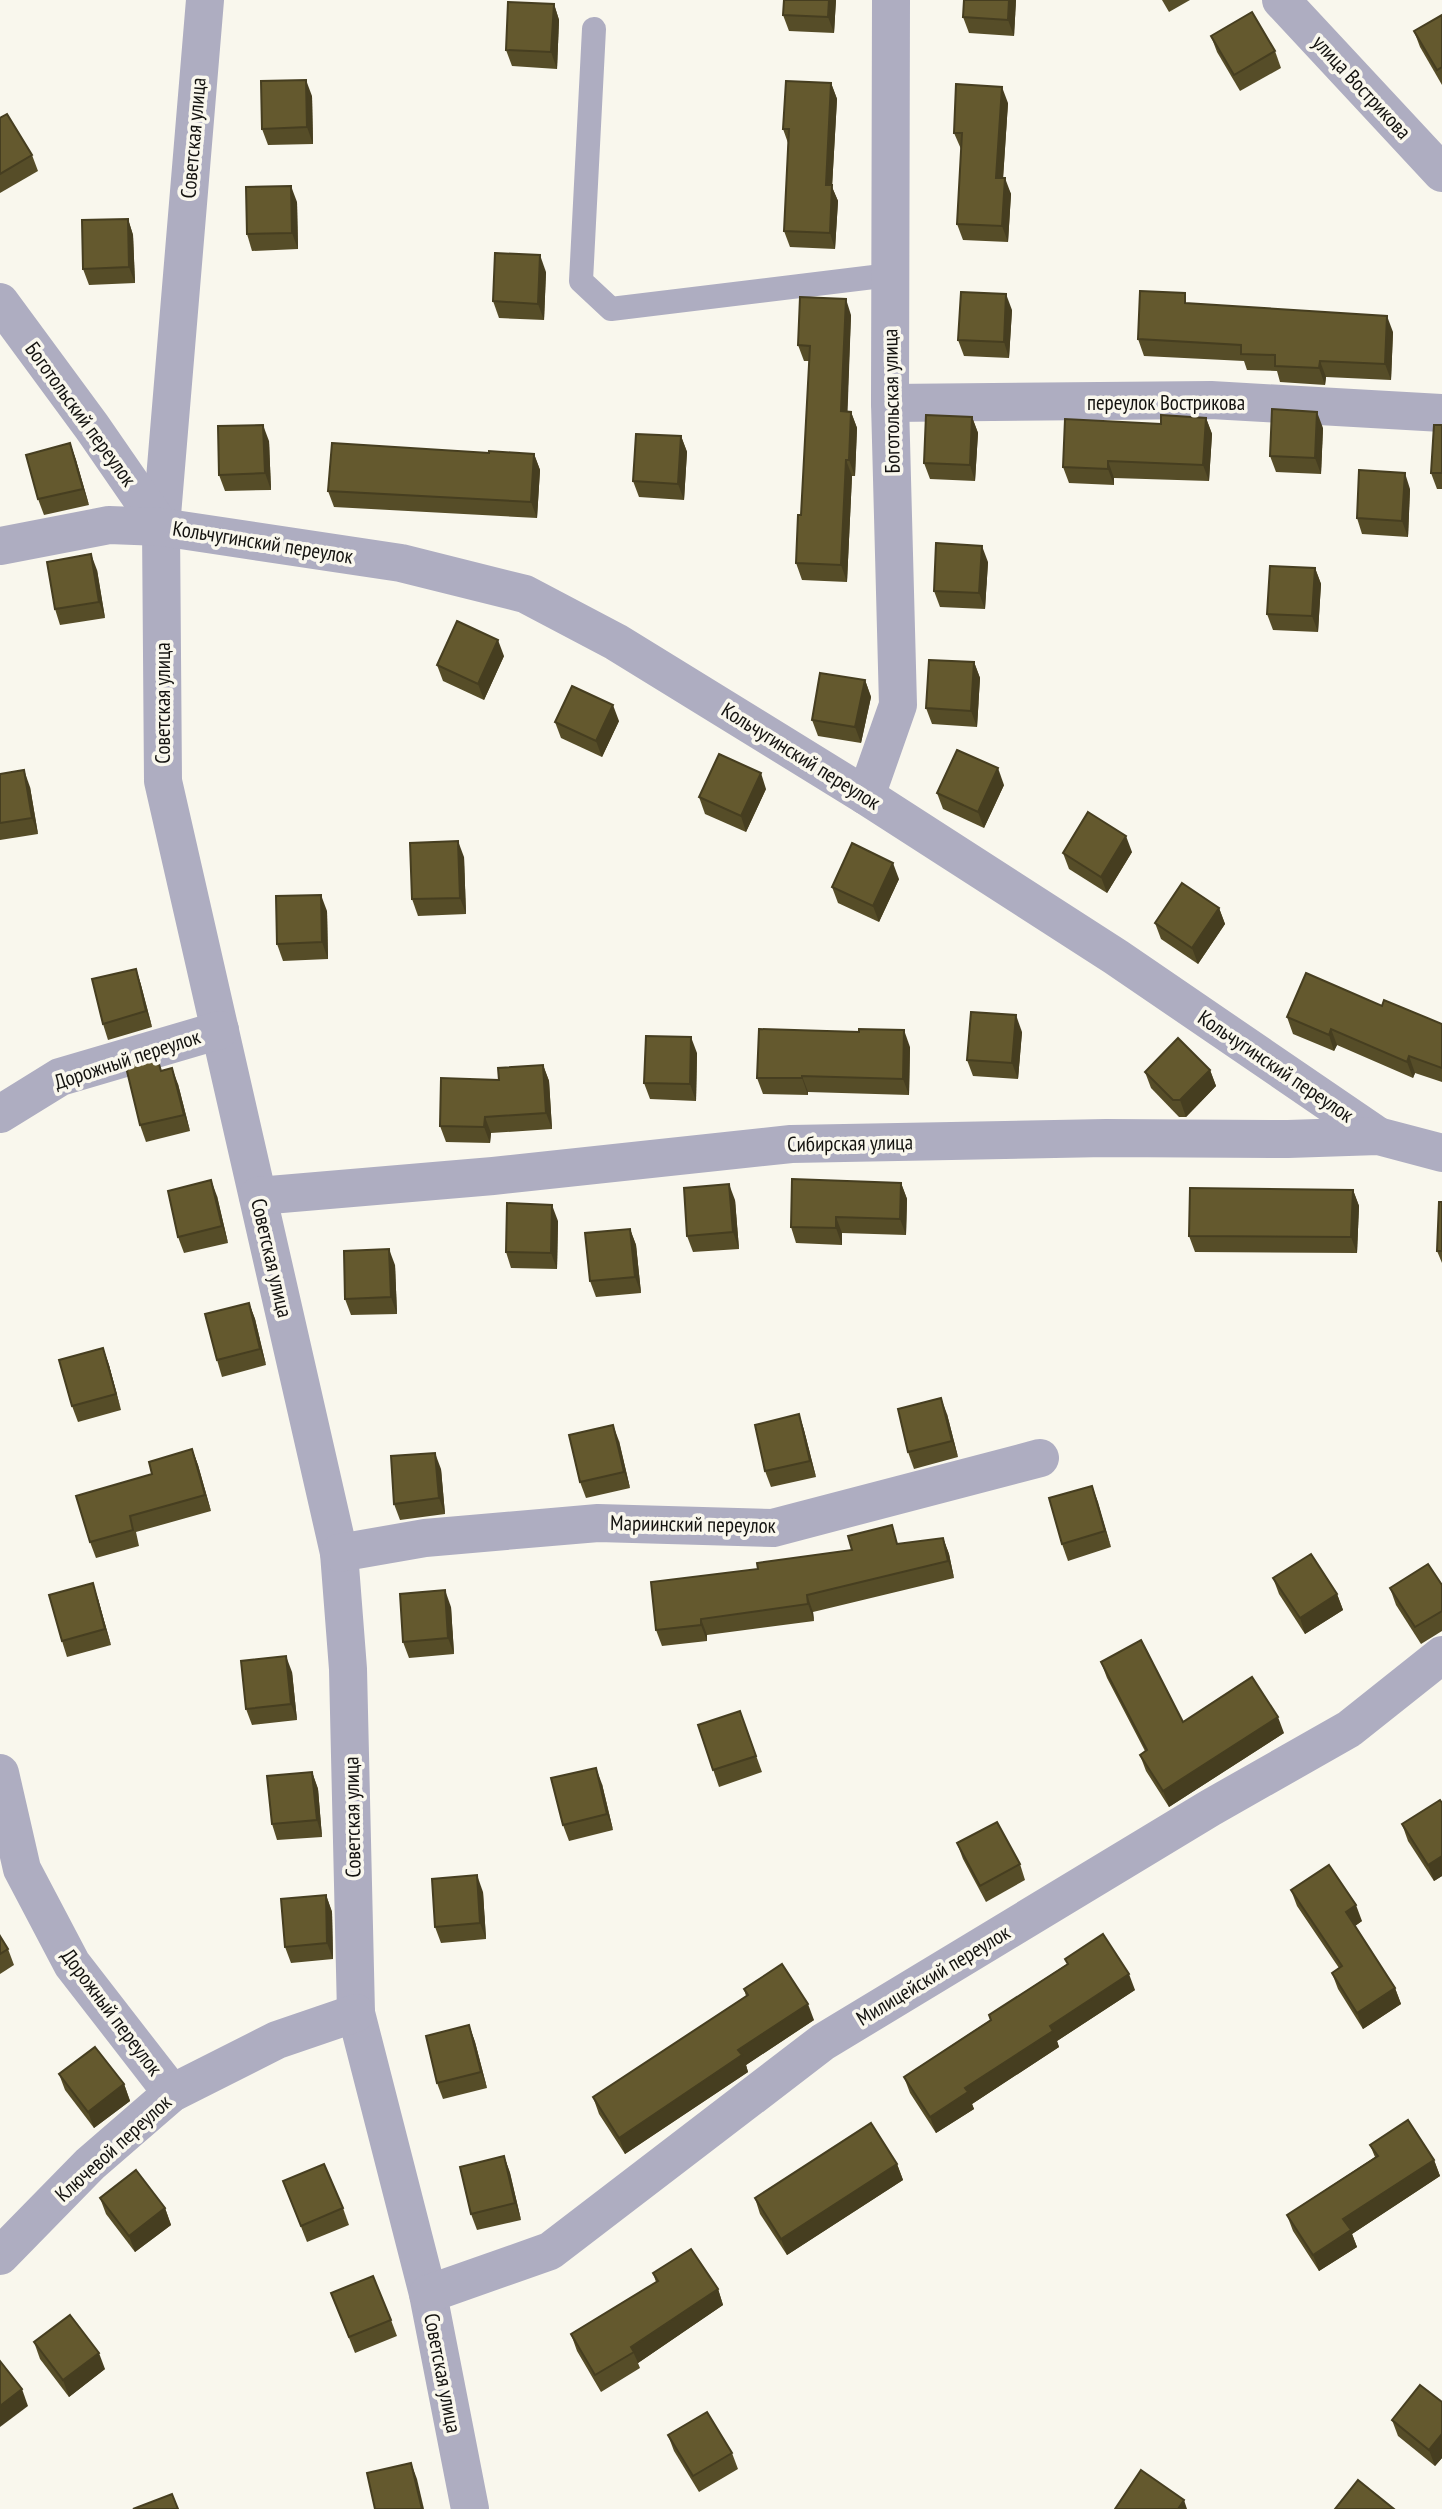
<svg xmlns="http://www.w3.org/2000/svg" width="1442" height="2509" viewBox="0 0 1442 2509" font-family="'PT Sans Narrow',sans-serif">
	<rect width="100%" height="100%" fill="#f9f7ed"/>
	<g fill="none" stroke-linecap="round" stroke-linejoin="round">
		<polyline stroke="#aeadc1" stroke-width="24" points="594,29 581,281 611,309 890,275"/>
		<g stroke="#aeadc1" stroke-width="38">
			<polyline points="205,0 161,527 163,781 339,1553 348,1669 356,2013 428,2294 470,2509"/>
			<polyline points="1281,0 1442,173"/>
			<polyline points="0,302 92,427 161,527"/>
			<polyline points="890,403 1211,400 1442,413"/>
			<polyline points="0,546 109,525 161,527 401,563 525,594 616,642 866,796 1116,957 1378,1136"/>
			<polyline points="866,796 898,705 890,403 891,0"/>
			<polyline points="0,1114 60,1077 220,1030"/>
			<polyline points="258,1196 493,1176 791,1144 1106,1138 1288,1139 1378,1136 1442,1153"/>
			<polyline points="339,1553 425,1538 598,1523 773,1528 1040,1458"/>
			<polyline points="0,1773 22,1869 72,1964 172,2093"/>
			<polyline points="0,2256 90,2164 172,2093 277,2040 356,2013"/>
			<polyline points="428,2294 550,2251 823,2042 1210,1808 1349,1729 1442,1655"/>
		</g>
	</g>
	<g fill="#564d28">
		<polygon points="836,0 834,33 789,31 783,15"/>
		<polygon points="964,0 1016,0 1014,36 969,33 963,17"/>
		<polygon points="1162,0 1190,0 1169,12"/>
		<polygon points="554,4 559,20 557,69 512,66 506,50"/>
		<polygon points="1442,15 1442,85 1420,47 1414,31"/>
		<polygon points="1211,36 1275,51 1281,68 1240,91 1217,52"/>
		<polygon points="831,83 837,99 832,187 838,201 835,249 790,247 784,231 788,143 783,129"/>
		<polygon points="312,96 313,144 268,145 262,129"/>
		<polygon points="1008,103 1003,178 1011,194 1008,242 963,240 957,224 961,149 954,133"/>
		<polygon points="0,118 32,155 38,171 0,193"/>
		<polygon points="297,202 298,249 252,251 247,234"/>
		<polygon points="128,219 133,235 135,283 89,285 83,269"/>
		<polygon points="546,272 544,320 499,318 493,301"/>
		<polygon points="1189,304 1393,332 1391,380 1326,377 1325,385 1280,382 1277,371 1247,370 1244,361 1144,356 1138,339"/>
		<polygon points="1012,310 1009,358 964,356 958,340"/>
		<polygon points="851,315 847,411 851,412 857,428 855,476 852,476 847,582 802,580 796,563 801,515 809,361 804,361 798,345"/>
		<polygon points="972,417 978,433 975,481 930,479 924,463"/>
		<polygon points="1206,418 1212,434 1209,481 1114,478 1114,485 1069,483 1063,467 1161,424"/>
		<polygon points="1442,425 1442,489 1437,489 1431,473"/>
		<polygon points="1323,428 1321,474 1276,472 1270,456"/>
		<polygon points="681,436 687,452 684,500 639,497 633,481"/>
		<polygon points="269,441 271,490 225,491 219,475"/>
		<polygon points="70,443 76,460 89,505 44,515 38,499"/>
		<polygon points="489,453 534,454 540,470 537,518 334,507 328,491"/>
		<polygon points="1410,489 1408,537 1362,534 1357,518"/>
		<polygon points="988,562 985,609 940,607 934,591"/>
		<polygon points="1315,568 1321,584 1318,632 1273,630 1267,614"/>
		<polygon points="97,570 105,618 60,625 55,609"/>
		<polygon points="504,656 484,700 443,681 437,665"/>
		<polygon points="974,662 980,678 977,727 932,724 926,708"/>
		<polygon points="865,680 871,697 861,743 818,736 812,720"/>
		<polygon points="619,721 602,757 561,738 555,722"/>
		<polygon points="0,774 30,787 38,834 0,840"/>
		<polygon points="1004,785 984,828 943,809 937,793"/>
		<polygon points="766,789 746,832 705,814 699,797"/>
		<polygon points="1132,852 1107,893 1069,869 1063,853"/>
		<polygon points="464,857 466,914 418,916 412,899"/>
		<polygon points="899,879 879,922 838,903 832,887"/>
		<polygon points="1219,908 1225,924 1198,964 1161,939 1155,923"/>
		<polygon points="327,911 328,959 283,961 277,944"/>
		<polygon points="136,969 141,985 152,1027 108,1040 103,1024"/>
		<polygon points="1382,1006 1442,1024 1442,1082 1415,1073 1413,1078 1337,1045 1334,1051 1293,1034 1287,1017"/>
		<polygon points="1022,1032 1018,1079 973,1076 967,1060"/>
		<polygon points="910,1047 909,1095 808,1092 808,1095 763,1094 757,1078"/>
		<polygon points="697,1053 696,1101 650,1099 644,1083"/>
		<polygon points="543,1065 549,1081 552,1129 491,1133 490,1143 446,1142 440,1126 499,1080"/>
		<polygon points="1210,1070 1216,1086 1186,1117 1179,1117 1151,1088 1145,1072"/>
		<polygon points="162,1071 178,1084 190,1131 146,1142 140,1125"/>
		<polygon points="901,1183 907,1199 906,1235 842,1233 842,1245 796,1243 791,1227"/>
		<polygon points="1353,1190 1359,1206 1357,1253 1195,1252 1189,1236"/>
		<polygon points="217,1196 228,1243 184,1253 178,1237"/>
		<polygon points="735,1200 739,1249 693,1252 687,1236"/>
		<polygon points="1442,1202 1442,1263 1437,1251"/>
		<polygon points="558,1221 557,1269 511,1268 506,1252"/>
		<polygon points="630,1229 636,1245 641,1293 596,1297 590,1281"/>
		<polygon points="395,1265 397,1314 351,1315 345,1299"/>
		<polygon points="249,1303 255,1319 266,1365 222,1377 217,1360"/>
		<polygon points="103,1348 109,1365 121,1410 78,1422 72,1406"/>
		<polygon points="799,1414 804,1430 816,1477 771,1487 765,1471"/>
		<polygon points="947,1414 958,1457 914,1469 908,1452"/>
		<polygon points="619,1441 630,1488 586,1498 580,1482"/>
		<polygon points="192,1449 198,1465 211,1511 136,1532 139,1546 96,1558 90,1542"/>
		<polygon points="441,1469 445,1514 400,1520 394,1504"/>
		<polygon points="1092,1486 1111,1547 1068,1561 1062,1544"/>
		<polygon points="943,1538 949,1554 954,1578 813,1612 814,1621 707,1635 707,1641 662,1646 656,1630 758,1569 899,1544"/>
		<polygon points="1273,1578 1337,1594 1343,1610 1305,1634 1279,1594"/>
		<polygon points="1442,1585 1442,1631 1421,1644 1396,1605 1390,1588"/>
		<polygon points="98,1599 111,1645 67,1657 62,1641"/>
		<polygon points="451,1607 454,1654 409,1658 403,1642"/>
		<polygon points="1101,1662 1183,1722 1284,1733 1169,1807 1146,1771 1140,1755 1145,1751 1107,1678"/>
		<polygon points="292,1672 297,1720 252,1725 246,1709"/>
		<polygon points="740,1711 762,1772 719,1787 698,1725"/>
		<polygon points="312,1772 318,1789 322,1837 277,1840 272,1824"/>
		<polygon points="602,1784 613,1830 569,1841 563,1825"/>
		<polygon points="1442,1803 1442,1876 1434,1881 1408,1841 1402,1824"/>
		<polygon points="957,1843 1020,1864 1025,1880 986,1902 963,1859"/>
		<polygon points="1291,1890 1362,1921 1355,1926 1395,1988 1401,2004 1363,2029 1338,1989 1332,1973 1339,1968 1297,1906"/>
		<polygon points="483,1892 486,1939 441,1943 435,1927"/>
		<polygon points="326,1895 332,1912 333,1959 291,1963 285,1947"/>
		<polygon points="0,1936 8,1949 14,1965 0,1974"/>
		<polygon points="1065,1959 1135,1990 1057,2041 1059,2047 972,2104 974,2109 936,2133 910,2093 904,2077 990,2020 989,2015 1067,1964"/>
		<polygon points="744,1989 814,2020 746,2065 748,2072 625,2154 599,2114 593,2097 746,1996"/>
		<polygon points="469,2025 475,2042 487,2088 443,2099 437,2083"/>
		<polygon points="59,2074 124,2084 130,2101 94,2128 65,2090"/>
		<polygon points="1370,2145 1434,2160 1440,2176 1352,2234 1357,2247 1319,2271 1293,2231 1287,2215 1375,2157"/>
		<polygon points="504,2156 510,2173 521,2220 477,2230 471,2214"/>
		<polygon points="897,2164 903,2180 787,2255 760,2214 755,2198"/>
		<polygon points="283,2181 343,2208 349,2225 307,2242"/>
		<polygon points="100,2198 165,2208 171,2225 135,2252 106,2214"/>
		<polygon points="653,2273 718,2289 723,2305 638,2363 640,2368 601,2392 577,2351 571,2334 656,2282"/>
		<polygon points="331,2293 391,2320 397,2336 355,2353"/>
		<polygon points="34,2342 105,2369 69,2397 40,2359"/>
		<polygon points="1442,2402 1442,2458 1435,2466 1398,2436 1392,2420"/>
		<polygon points="668,2435 732,2453 738,2469 699,2492 674,2451"/>
	</g>
	<g fill="#463e20">
		<polygon points="829,0 836,0 834,33 828,17"/>
		<polygon points="1009,0 1016,0 1014,36 1008,20"/>
		<polygon points="554,4 559,20 557,69 551,52"/>
		<polygon points="306,80 312,96 313,144 307,127"/>
		<polygon points="831,83 837,99 832,187 838,201 835,249 830,233 826,185"/>
		<polygon points="1002,87 1008,103 1002,194 996,178"/>
		<polygon points="1005,178 1011,194 1008,242 1002,226"/>
		<polygon points="291,186 297,202 298,249 292,233"/>
		<polygon points="128,219 133,235 135,283 129,267"/>
		<polygon points="540,255 546,272 544,320 538,304"/>
		<polygon points="1006,294 1012,310 1009,358 1004,342"/>
		<polygon points="846,299 851,315 847,427 841,411"/>
		<polygon points="1387,316 1393,332 1391,380 1385,364"/>
		<polygon points="1320,361 1326,377 1325,385 1319,368"/>
		<polygon points="851,412 857,428 855,476 849,460"/>
		<polygon points="1317,412 1323,428 1321,474 1315,458"/>
		<polygon points="972,417 978,433 975,481 970,465"/>
		<polygon points="1206,418 1212,434 1209,481 1203,465"/>
		<polygon points="263,425 269,441 271,490 265,473"/>
		<polygon points="681,436 687,452 684,500 678,484"/>
		<polygon points="70,443 76,460 89,505 83,489"/>
		<polygon points="534,454 540,470 537,518 531,502"/>
		<polygon points="846,460 852,476 847,582 841,565"/>
		<polygon points="1108,461 1114,478 1114,485 1108,469"/>
		<polygon points="1405,473 1410,489 1408,537 1402,521"/>
		<polygon points="982,546 988,562 985,609 979,593"/>
		<polygon points="91,554 97,570 105,618 99,602"/>
		<polygon points="1315,568 1321,584 1318,632 1312,616"/>
		<polygon points="498,640 504,656 484,700 478,684"/>
		<polygon points="974,662 980,678 977,727 971,711"/>
		<polygon points="865,680 871,697 861,743 855,727"/>
		<polygon points="613,705 619,721 602,757 596,741"/>
		<polygon points="998,768 1004,785 984,828 978,812"/>
		<polygon points="24,770 30,787 38,834 32,818"/>
		<polygon points="761,773 766,789 746,832 741,816"/>
		<polygon points="1126,836 1132,852 1107,893 1101,877"/>
		<polygon points="458,841 464,857 466,914 460,898"/>
		<polygon points="893,863 899,879 879,922 873,906"/>
		<polygon points="321,895 327,911 328,959 322,942"/>
		<polygon points="1219,908 1225,924 1198,964 1192,948"/>
		<polygon points="136,969 141,985 152,1027 146,1011"/>
		<polygon points="1016,1015 1022,1032 1018,1079 1012,1063"/>
		<polygon points="1331,1029 1337,1045 1334,1051 1329,1035"/>
		<polygon points="904,1030 910,1047 909,1095 903,1079"/>
		<polygon points="691,1037 697,1053 696,1101 690,1084"/>
		<polygon points="1409,1056 1415,1073 1413,1078 1407,1062"/>
		<polygon points="543,1065 549,1081 552,1129 546,1113"/>
		<polygon points="172,1068 178,1084 190,1131 184,1115"/>
		<polygon points="1210,1070 1216,1086 1186,1117 1180,1100"/>
		<polygon points="802,1076 808,1092 808,1095 802,1078"/>
		<polygon points="485,1117 491,1133 490,1143 484,1127"/>
		<polygon points="211,1180 217,1196 228,1243 222,1226"/>
		<polygon points="901,1183 907,1199 906,1235 900,1219"/>
		<polygon points="729,1184 735,1200 739,1249 733,1232"/>
		<polygon points="1353,1190 1359,1206 1357,1253 1351,1237"/>
		<polygon points="552,1205 558,1221 557,1269 551,1253"/>
		<polygon points="836,1217 842,1233 842,1245 836,1228"/>
		<polygon points="630,1229 636,1245 641,1293 635,1277"/>
		<polygon points="389,1249 395,1265 397,1314 391,1297"/>
		<polygon points="249,1303 255,1319 266,1365 260,1349"/>
		<polygon points="103,1348 109,1365 121,1410 116,1394"/>
		<polygon points="941,1398 947,1414 958,1457 952,1441"/>
		<polygon points="799,1414 804,1430 816,1477 810,1461"/>
		<polygon points="613,1425 619,1441 630,1488 624,1472"/>
		<polygon points="192,1449 198,1465 211,1511 205,1495"/>
		<polygon points="435,1453 441,1469 445,1514 439,1498"/>
		<polygon points="1092,1486 1098,1502 1111,1547 1105,1531"/>
		<polygon points="943,1538 949,1554 954,1578 948,1561"/>
		<polygon points="93,1583 98,1599 111,1645 105,1629"/>
		<polygon points="445,1590 451,1607 454,1654 448,1638"/>
		<polygon points="1337,1594 1343,1610 1305,1634 1300,1618"/>
		<polygon points="807,1595 813,1612 814,1621 808,1604"/>
		<polygon points="701,1619 707,1635 707,1641 701,1625"/>
		<polygon points="286,1656 292,1672 297,1720 291,1704"/>
		<polygon points="1278,1717 1284,1733 1169,1807 1163,1791"/>
		<polygon points="596,1768 602,1784 613,1830 607,1814"/>
		<polygon points="312,1772 318,1789 322,1837 317,1820"/>
		<polygon points="1442,1856 1442,1876 1434,1881 1428,1865"/>
		<polygon points="477,1875 483,1892 486,1939 480,1923"/>
		<polygon points="326,1895 332,1912 333,1959 327,1943"/>
		<polygon points="1356,1905 1362,1921 1352,1928 1346,1912"/>
		<polygon points="1129,1974 1135,1990 1057,2041 1059,2047 972,2104 974,2109 936,2133 930,2117 965,2088 1050,2026"/>
		<polygon points="1395,1988 1401,2004 1363,2029 1357,2013"/>
		<polygon points="808,2004 814,2020 746,2065 748,2072 625,2154 619,2138 738,2050"/>
		<polygon points="469,2025 475,2042 487,2088 481,2072"/>
		<polygon points="124,2084 130,2101 94,2128 88,2112"/>
		<polygon points="504,2156 510,2173 521,2220 515,2203"/>
		<polygon points="1434,2160 1440,2176 1352,2234 1357,2247 1319,2271 1313,2255 1343,2219"/>
		<polygon points="897,2164 903,2180 787,2255 781,2239"/>
		<polygon points="165,2208 171,2225 135,2252 129,2236"/>
		<polygon points="718,2289 723,2305 638,2363 631,2347"/>
		<polygon points="99,2353 105,2369 69,2397 63,2380"/>
		<polygon points="22,2389 28,2406 0,2427 0,2406"/>
		<polygon points="1442,2434 1442,2458 1435,2466 1429,2450"/>
		<polygon points="411,2463 417,2479 424,2509 422,2509"/>
		<polygon points="1184,2500 1187,2509 1178,2509"/>
	</g>
	<g fill="#64592e" stroke="#463e20" stroke-width="2">
		<polygon points="784,0 829,0 828,17 783,15"/>
		<polygon points="964,0 1009,0 1008,20 963,17"/>
		<polygon points="508,2 554,4 551,52 506,50"/>
		<polygon points="1252,12 1275,51 1234,75 1211,36"/>
		<polygon points="1442,15 1442,67 1437,70 1414,31"/>
		<polygon points="306,80 307,127 262,129 261,81"/>
		<polygon points="786,81 831,83 826,185 832,185 830,233 784,231 789,129 783,129"/>
		<polygon points="956,84 1002,87 996,178 1005,178 1002,226 957,224 962,133 954,133"/>
		<polygon points="7,114 32,155 0,174 0,118"/>
		<polygon points="291,186 292,233 247,234 246,187"/>
		<polygon points="128,219 129,267 83,269 82,220"/>
		<polygon points="495,253 540,255 538,304 493,301"/>
		<polygon points="1140,291 1185,293 1185,303 1387,316 1385,364 1320,361 1319,368 1275,366 1275,355 1241,354 1241,345 1138,339"/>
		<polygon points="961,292 1006,294 1004,342 958,340"/>
		<polygon points="800,297 846,299 841,411 851,412 849,460 846,460 841,565 796,563 798,515 801,515 810,346 798,345"/>
		<polygon points="1272,409 1317,412 1315,458 1270,456"/>
		<polygon points="926,415 972,417 970,465 924,463"/>
		<polygon points="1161,415 1206,418 1203,465 1108,461 1108,469 1063,467 1065,419 1161,424"/>
		<polygon points="263,425 265,473 219,475 218,426"/>
		<polygon points="1434,425 1442,425 1442,473 1431,473"/>
		<polygon points="636,434 681,436 678,484 633,481"/>
		<polygon points="70,443 83,489 38,499 26,455"/>
		<polygon points="332,443 489,453 489,451 534,454 531,502 328,491"/>
		<polygon points="1359,470 1405,473 1402,521 1357,518"/>
		<polygon points="936,543 982,546 979,593 934,591"/>
		<polygon points="91,554 99,602 55,609 47,562"/>
		<polygon points="1270,566 1315,568 1312,616 1267,614"/>
		<polygon points="457,621 498,640 478,684 437,665"/>
		<polygon points="929,660 974,662 971,711 926,708"/>
		<polygon points="820,673 865,680 855,727 812,720"/>
		<polygon points="572,686 613,705 596,741 555,722"/>
		<polygon points="957,750 998,768 978,812 937,793"/>
		<polygon points="719,754 761,773 741,816 699,797"/>
		<polygon points="24,770 32,818 0,823 0,774"/>
		<polygon points="1088,812 1126,836 1101,877 1063,853"/>
		<polygon points="458,841 460,898 412,899 410,843"/>
		<polygon points="852,843 893,863 873,906 832,887"/>
		<polygon points="1182,883 1219,908 1192,948 1155,923"/>
		<polygon points="321,895 322,942 277,944 276,896"/>
		<polygon points="136,969 146,1011 103,1024 92,979"/>
		<polygon points="1306,973 1382,1006 1384,1000 1442,1024 1442,1068 1409,1056 1407,1062 1331,1029 1329,1035 1287,1017"/>
		<polygon points="971,1012 1016,1015 1012,1063 967,1060"/>
		<polygon points="759,1029 859,1032 859,1029 904,1030 903,1079 802,1076 802,1078 757,1078"/>
		<polygon points="646,1036 691,1037 690,1084 644,1083"/>
		<polygon points="1178,1038 1210,1070 1180,1100 1173,1100 1145,1072"/>
		<polygon points="156,1054 161,1071 172,1068 184,1115 140,1125 125,1063"/>
		<polygon points="543,1065 546,1113 485,1117 484,1127 440,1126 441,1078 499,1080 498,1068"/>
		<polygon points="792,1179 901,1183 900,1219 836,1217 836,1228 791,1227"/>
		<polygon points="211,1180 222,1226 178,1237 168,1191"/>
		<polygon points="729,1184 733,1232 687,1236 684,1188"/>
		<polygon points="1190,1188 1353,1190 1351,1237 1189,1236"/>
		<polygon points="1439,1202 1442,1202 1442,1251 1437,1251"/>
		<polygon points="507,1203 552,1205 551,1253 506,1252"/>
		<polygon points="630,1229 635,1277 590,1281 585,1233"/>
		<polygon points="389,1249 391,1297 345,1299 344,1251"/>
		<polygon points="249,1303 260,1349 217,1360 205,1314"/>
		<polygon points="103,1348 116,1394 72,1406 59,1360"/>
		<polygon points="941,1398 952,1441 908,1452 898,1409"/>
		<polygon points="799,1414 810,1461 765,1471 755,1425"/>
		<polygon points="613,1425 624,1472 580,1482 569,1435"/>
		<polygon points="192,1449 205,1495 130,1516 133,1530 90,1542 76,1496 152,1474 149,1462"/>
		<polygon points="435,1453 439,1498 394,1504 391,1456"/>
		<polygon points="1092,1486 1105,1531 1062,1544 1049,1498"/>
		<polygon points="892,1525 897,1544 943,1538 948,1561 807,1595 808,1604 701,1619 701,1625 656,1630 651,1582 758,1569 757,1563 852,1550 848,1536"/>
		<polygon points="1311,1554 1337,1594 1300,1618 1273,1578"/>
		<polygon points="1428,1564 1442,1585 1442,1611 1415,1627 1390,1588"/>
		<polygon points="93,1583 105,1629 62,1641 49,1595"/>
		<polygon points="445,1590 448,1638 403,1642 400,1594"/>
		<polygon points="1141,1640 1183,1722 1252,1677 1278,1717 1163,1791 1140,1755 1147,1750 1101,1662"/>
		<polygon points="286,1656 291,1704 246,1709 241,1661"/>
		<polygon points="740,1711 756,1756 713,1770 698,1725"/>
		<polygon points="596,1768 607,1814 563,1825 551,1778"/>
		<polygon points="312,1772 317,1820 272,1824 267,1776"/>
		<polygon points="1440,1800 1442,1803 1442,1856 1428,1865 1402,1824"/>
		<polygon points="997,1822 1020,1864 980,1886 957,1843"/>
		<polygon points="1329,1865 1356,1905 1346,1912 1395,1988 1357,2013 1332,1973 1342,1966 1291,1890"/>
		<polygon points="477,1875 480,1923 435,1927 432,1879"/>
		<polygon points="326,1895 327,1943 285,1947 281,1899"/>
		<polygon points="1103,1934 1129,1974 1050,2026 1053,2031 965,2088 968,2092 930,2117 904,2077 991,2020 989,2015 1068,1964 1065,1959"/>
		<polygon points="0,1936 8,1949 0,1954"/>
		<polygon points="782,1964 808,2004 738,2050 742,2055 619,2138 593,2097 748,1995 744,1989"/>
		<polygon points="469,2025 481,2072 437,2083 426,2036"/>
		<polygon points="95,2047 124,2084 88,2112 59,2074"/>
		<polygon points="1408,2120 1434,2160 1343,2219 1351,2230 1313,2255 1287,2215 1378,2156 1370,2145"/>
		<polygon points="871,2123 897,2164 781,2239 755,2198"/>
		<polygon points="504,2156 515,2203 471,2214 460,2167"/>
		<polygon points="324,2164 343,2208 301,2226 283,2181"/>
		<polygon points="136,2170 165,2208 129,2236 100,2198"/>
		<polygon points="691,2249 718,2289 631,2347 634,2352 595,2375 571,2334 658,2281 653,2273"/>
		<polygon points="373,2276 391,2320 349,2337 331,2293"/>
		<polygon points="70,2315 99,2353 63,2380 34,2342"/>
		<polygon points="0,2361 22,2389 0,2406"/>
		<polygon points="1420,2385 1442,2402 1442,2434 1429,2450 1392,2420"/>
		<polygon points="707,2412 732,2453 693,2476 668,2435"/>
		<polygon points="411,2463 422,2509 375,2509 367,2473"/>
		<polygon points="1141,2470 1184,2500 1178,2509 1115,2509"/>
		<polygon points="1358,2480 1394,2509 1335,2509"/>
		<polygon points="172,2494 178,2509 133,2509"/>
	</g>
	<g text-anchor="middle" dominant-baseline="central" stroke-width="7" stroke-linejoin="round" paint-order="stroke">
		<g font-size="21" fill="#13120f" stroke="#f9f7ed">
			<text transform="translate(1362 87) rotate(47)">улица Вострикова</text>
			<text transform="translate(193 138) rotate(-85)">Советская улица</text>
			<text transform="translate(891 401) rotate(-91)">Боготольская улица</text>
			<text x="1166" y="402">переулок Вострикова</text>
			<text transform="translate(81 414) rotate(54)">Боготольский переулок</text>
			<text transform="translate(263 542) rotate(9)">Кольчугинский переулок</text>
			<text transform="translate(162 703) rotate(-90)">Советская улица</text>
			<text transform="translate(801 756) rotate(32)">Кольчугинский переулок</text>
			<text transform="translate(127 1059) rotate(-18)">Дорожный переулок</text>
			<text transform="translate(1276 1066) rotate(34)">Кольчугинский переулок</text>
			<text transform="translate(850 1143) rotate(-1)">Сибирская улица</text>
			<text transform="translate(272 1258) rotate(77)">Советская улица</text>
			<text transform="translate(693 1524) rotate(1)">Мариинский переулок</text>
			<text transform="translate(352 1817) rotate(-91)">Советская улица</text>
			<text transform="translate(933 1975) rotate(-31)">Милицейский переулок</text>
			<text transform="translate(112 2012) rotate(53)">Дорожный переулок</text>
			<text transform="translate(113 2148) rotate(-42)">Ключевой переулок</text>
			<text transform="translate(443 2373) rotate(79)">Советская улица</text>
		</g>
	</g>
</svg>
